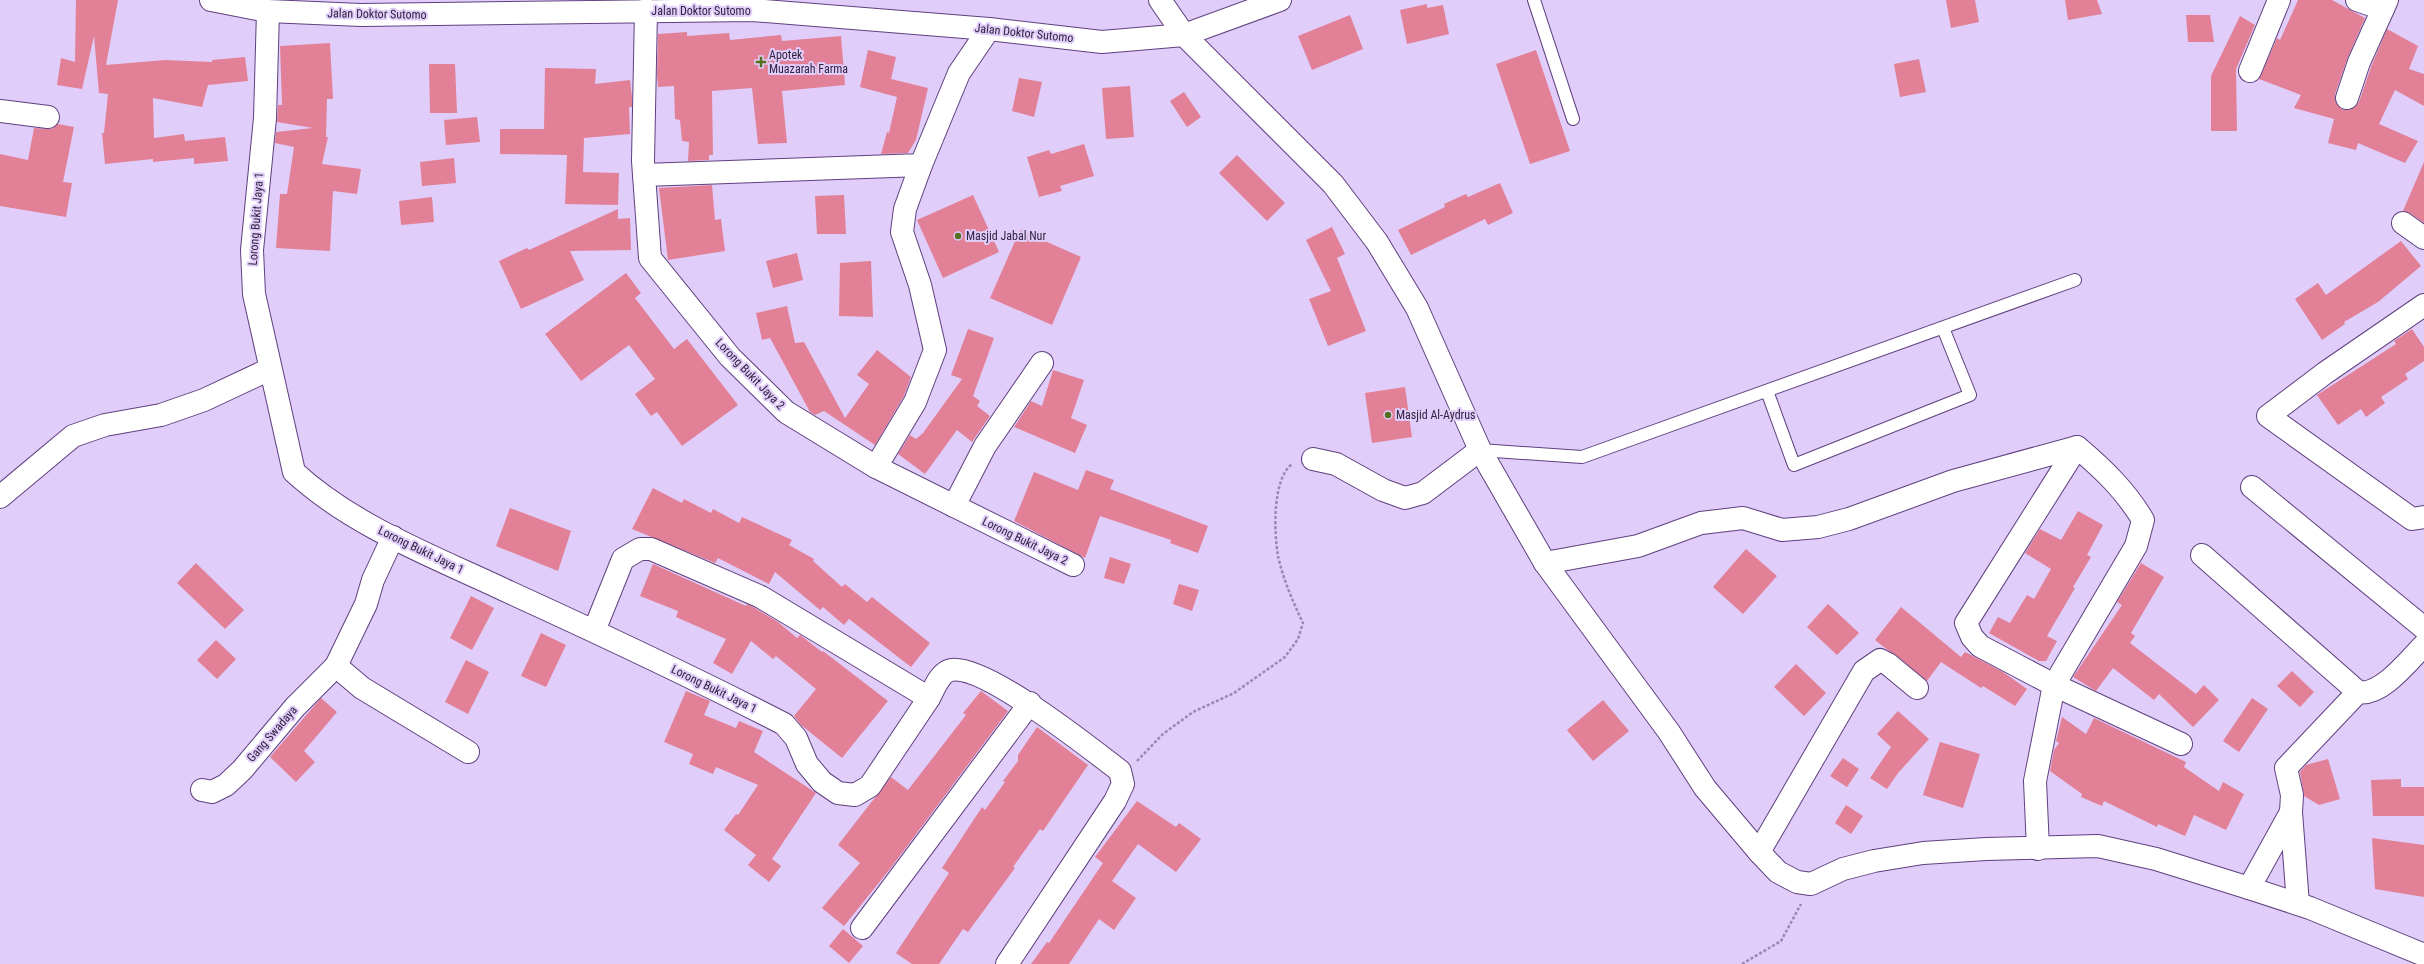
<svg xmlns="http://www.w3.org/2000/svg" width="2424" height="964" viewBox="0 0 2424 964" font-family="'Roboto Condensed',sans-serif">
	<rect width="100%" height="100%" fill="#e1cdf9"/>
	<g fill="#e28097">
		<polygon points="76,0 118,0 106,65 165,60 212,62 212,60 245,57 248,81 208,85 202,107 153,98 154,138 184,134 185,141 225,137 228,161 194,164 194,158 153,162 153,159 105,164 102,133 104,133 108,94 99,93 94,36 82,89 57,85 61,58 75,62"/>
		<polygon points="1946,0 1975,0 1979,22 1951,28"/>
		<polygon points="2065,0 2097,0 2102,14 2068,20"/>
		<polygon points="2298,0 2332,0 2365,18 2348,57 2335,94 2335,101 2343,110 2350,110 2359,102 2371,67 2387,29 2418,46 2409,69 2424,74 2424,106 2395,90 2379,124 2418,141 2405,163 2358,143 2356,150 2328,143 2334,119 2294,108 2301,95 2259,79 2277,38 2280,40"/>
		<polygon points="1427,4 1427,8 1443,5 1449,34 1407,44 1400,10"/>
		<polygon points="1350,15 1363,49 1312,70 1298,36"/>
		<polygon points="2186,15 2210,15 2214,42 2188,42"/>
		<polygon points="2240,16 2255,25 2236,69 2237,131 2211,131 2211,76"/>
		<polygon points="687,32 687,36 729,33 730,40 781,35 782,41 841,36 845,85 782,91 787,143 758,144 752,88 712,91 713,155 709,155 709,160 688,161 689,142 682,141 680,120 675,119 674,86 658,87 657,75 658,34"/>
		<polygon points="330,43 333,99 327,99 326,137 328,137 322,164 361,169 357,194 333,191 330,251 276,248 280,194 287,194 294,147 275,143 276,132 313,128 277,122 278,105 282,105 280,46"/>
		<polygon points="868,50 896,57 891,79 928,88 916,140 908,153 881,154 887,132 889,133 897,97 860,87"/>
		<polygon points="1536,50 1570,151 1530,164 1496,64"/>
		<polygon points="1919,59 1926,92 1900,97 1894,64"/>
		<polygon points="429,64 455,64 457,113 430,113"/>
		<polygon points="545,68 596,69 595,84 630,80 632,97 632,107 629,107 630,134 584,138 583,172 619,173 618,205 565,204 567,155 500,154 500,129 544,129"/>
		<polygon points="1019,78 1042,82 1034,117 1012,111"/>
		<polygon points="1130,86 1134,137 1106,139 1102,88"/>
		<polygon points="1184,92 1201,117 1187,127 1170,101"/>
		<polygon points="477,117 480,142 446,145 444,120"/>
		<polygon points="58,124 74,127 63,182 72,183 66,217 0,206 0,154 28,160 34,128 52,129"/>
		<polygon points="1084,144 1094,176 1060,186 1062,191 1039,197 1027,157 1049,150 1051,154"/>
		<polygon points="1237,155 1285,203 1267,221 1219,173"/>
		<polygon points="454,158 456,183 422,186 420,162"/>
		<polygon points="2424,162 2424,223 2410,213 2403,211"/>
		<polygon points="1500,183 1513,213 1488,225 1485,219 1411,255 1398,230 1445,207 1444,204 1466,194 1468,197"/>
		<polygon points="712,185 715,220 721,219 725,251 668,260 659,188"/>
		<polygon points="844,195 846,234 817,234 815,196"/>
		<polygon points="973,195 999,252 943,278 917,220"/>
		<polygon points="432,197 434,222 401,225 399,201"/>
		<polygon points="618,209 618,219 630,218 631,250 570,251 584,280 521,309 499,261 527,248 529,250"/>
		<polygon points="1332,227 1345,254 1337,258 1366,331 1328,346 1309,299 1331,291 1306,240"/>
		<polygon points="1020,230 1081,257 1052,325 990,298"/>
		<polygon points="2401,241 2421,266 2378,302 2344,322 2345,324 2322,340 2295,299 2318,283 2326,295"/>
		<polygon points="797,253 803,280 773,288 766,261"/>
		<polygon points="871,261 873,317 839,316 840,263"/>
		<polygon points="626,273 641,293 635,298 674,349 687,339 738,405 682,446 657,412 651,416 635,394 655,379 629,345 581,381 545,334"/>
		<polygon points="787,306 795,343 804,342 845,418 869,384 857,375 877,350 911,377 904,396 875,445 824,411 815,415 810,412 770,338 762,340 756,313"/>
		<polygon points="968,329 994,338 973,396 980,401 977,406 990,416 972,442 957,430 925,474 898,454 910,435 916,439 923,433 962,379 951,375"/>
		<polygon points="2412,329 2424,347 2424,361 2405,374 2408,379 2381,397 2385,403 2366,417 2361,409 2338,425 2317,395 2396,344 2394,341"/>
		<polygon points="1053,370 1084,380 1071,418 1087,425 1075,453 1014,427 1031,401 1042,406"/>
		<polygon points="1405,387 1412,437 1372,443 1365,393"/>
		<polygon points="1086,470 1114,480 1110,489 1208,526 1198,553 1170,543 1171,540 1100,516 1085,558 1014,521 1034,472 1078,490"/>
		<polygon points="653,488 682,503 684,499 711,513 713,509 739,523 742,517 792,540 789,545 814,559 813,561 842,587 845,584 867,602 872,597 930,643 911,667 849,619 844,625 823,607 820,610 775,572 769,584 718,558 715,563 632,529"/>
		<polygon points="510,508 571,531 558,571 496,546"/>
		<polygon points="2078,511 2103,525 2087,555 2091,557 2073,587 2075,588 2047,636 2057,641 2046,661 2039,661 1989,633 1998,617 2010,623 2027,595 2034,599 2051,569 2025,553 2040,529 2061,540"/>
		<polygon points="1746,549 1777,576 1743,614 1713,587"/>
		<polygon points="1110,557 1131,564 1124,584 1104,578"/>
		<polygon points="196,563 244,610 225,629 177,583"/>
		<polygon points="2141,563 2164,577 2131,633 2135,636 2130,643 2196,694 2204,685 2219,700 2193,727 2159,694 2154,700 2113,668 2096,691 2073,677 2122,605 2117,602"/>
		<polygon points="653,564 746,606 747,604 755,608 778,622 797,638 800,635 822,652 823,651 888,701 842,758 801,725 794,716 816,689 776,656 773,659 751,641 732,674 713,663 726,639 676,617 678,611 640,596"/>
		<polygon points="1179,584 1199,590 1192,611 1173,604"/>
		<polygon points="471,596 494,608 472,650 450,638"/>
		<polygon points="1828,604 1859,633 1837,655 1807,627"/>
		<polygon points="1901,607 1961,657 1965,652 2003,672 2027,689 2015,706 1983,686 1981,688 1941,662 1927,681 1875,640"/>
		<polygon points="541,633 566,645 546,687 521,676"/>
		<polygon points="216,640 236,659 217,679 197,660"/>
		<polygon points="466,660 489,672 468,714 445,702"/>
		<polygon points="1796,664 1826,693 1804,716 1774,687"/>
		<polygon points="2292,671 2314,692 2300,707 2277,686"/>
		<polygon points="686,691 710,701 704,715 736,728 739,721 763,731 754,752 816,793 772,859 781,866 769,882 748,865 756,855 724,830 736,814 738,815 758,785 716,767 713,774 689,764 693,754 664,742"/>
		<polygon points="981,691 1008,711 890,869 844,926 822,908 860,863 838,845 891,777 908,790 966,715 963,713"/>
		<polygon points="321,698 337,712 304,751 315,762 296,782 270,757"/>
		<polygon points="2252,698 2268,709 2239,752 2223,741"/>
		<polygon points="1603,700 1629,731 1593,761 1567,730"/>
		<polygon points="1898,711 1929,739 1898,773 1887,789 1870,778 1891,747 1877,734"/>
		<polygon points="2062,717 2086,734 2094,718 2186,762 2184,767 2219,791 2223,782 2244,794 2226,830 2194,815 2185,836 2158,824 2157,827 2104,801 2102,806 2081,797 2082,794 2050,771 2054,750 2059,743 2056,741"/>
		<polygon points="1037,727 1088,765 1043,831 1040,829 1013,867 1015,868 968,932 963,929 939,964 912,964 896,953 949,873 942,868 982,807 985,810 1005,782 1003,781 1018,761 1018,755"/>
		<polygon points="1940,742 1980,754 1963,808 1923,795"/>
		<polygon points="1843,758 1859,769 1847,787 1830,776"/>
		<polygon points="2328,759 2340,799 2319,805 2304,796 2300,772 2306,765"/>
		<polygon points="2401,779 2401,787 2424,787 2424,816 2373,816 2371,780"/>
		<polygon points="1137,801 1176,827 1179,823 1201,839 1176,872 1138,844 1112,881 1136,898 1114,930 1099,919 1069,964 1031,964 1047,942 1049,943 1103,863 1095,857"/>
		<polygon points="1846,805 1863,816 1851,834 1835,823"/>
		<polygon points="2372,838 2424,845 2424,897 2375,889"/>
		<polygon points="843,929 863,946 849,963 829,946"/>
	</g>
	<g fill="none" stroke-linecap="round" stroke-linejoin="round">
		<g stroke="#5f407f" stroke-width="14">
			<g id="service">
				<polyline points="1534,0 1573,119"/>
				<polyline points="1767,391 1794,465 1970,395 1943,328"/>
				<polyline points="1480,450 1582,457 2075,280"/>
			</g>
		</g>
		<g stroke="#5f407f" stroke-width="24">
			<g id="minor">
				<polyline points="2357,0 2383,9"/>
				<polyline points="646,10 643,161 650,258 730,357 786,412 876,467 1073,565"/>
				<path d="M268,11l-3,107 -13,132 2,44 40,178c60,55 141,85 215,120 92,42 184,85 275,132l12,14 11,26 15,18 16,11 17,2 15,-9 59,-88 -168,-101 -110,-48h-11l-17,10 -29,72"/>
				<polyline points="1184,35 1333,184 1377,242 1417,308 1480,450 1545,563 1669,732 1705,788 1759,852 1778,872 1797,882 1811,884 1843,869 1874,861 1923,853 1986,849 2098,846 2156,859 2249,888 2310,908 2424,955"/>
				<polyline points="2250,71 2279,0"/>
				<polyline points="2347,98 2359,62 2387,0"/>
				<polyline points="0,111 48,117"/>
				<polyline points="644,175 921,165 959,73 989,29"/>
				<polyline points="2403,223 2424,238"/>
				<polyline points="2424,305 2325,373 2268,416 2412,519 2424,517"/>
				<polyline points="1313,459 1336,464 1383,490 1405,498 1423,493 1480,450"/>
				<polyline points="876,467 915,402 935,350 920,285 902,232 905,209 921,165"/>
				<polyline points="2252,487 2424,628"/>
				<polyline points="0,497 73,436 105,425 161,415 204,400 270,369"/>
				<polyline points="954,506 985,446 1042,363"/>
				<polyline points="393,537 373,580 366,604 336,666 362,688 468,752"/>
				<polyline points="2202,555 2358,692"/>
				<polyline points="1545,563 1638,546 1701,523 1743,518 1782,530 1818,527 1849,519 1953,481 2077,447 1966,623 1972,637 1980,646 2054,685 2181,744"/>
				<path d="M929,698c5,-9 11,-26 22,-28 34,-6 140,79 169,101l3,13 -8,17 -108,163"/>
				<polyline points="202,790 212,792 226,785 242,770 295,707 336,666"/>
				<polyline points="2291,812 2298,904"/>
				<path d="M2038,849l-3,-68 19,-96 82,-139 7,-26c-17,-29 -40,-51 -66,-73"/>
				<polyline points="1759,852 1864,671 1880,660 1888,664 1917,688"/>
				<path d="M2249,888l42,-76 1,-17 -6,-27 72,-76c23,5 51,-32 66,-47"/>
				<polyline points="862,928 1030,703"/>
			</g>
		</g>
		<g stroke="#5f407f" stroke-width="24">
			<g id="tertiary">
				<polyline points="211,0 268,11 361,15 752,10 989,29 1102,42 1184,35 1280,0"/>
				<polyline points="1160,0 1184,35"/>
			</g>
		</g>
		<g stroke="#9a89ae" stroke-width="2.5" stroke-dasharray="3 2" stroke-linecap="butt">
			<path d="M1137,761l26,-27 30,-22 41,-19 51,-36 13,-18 5,-16c-10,-21 -20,-44 -25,-67 -4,-23 -6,-77 14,-92"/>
			<polyline points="1742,964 1781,941 1801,904"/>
		</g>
		<use href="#service" stroke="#fff" stroke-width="12"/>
		<use href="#minor" stroke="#fff" stroke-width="22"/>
		<use href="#tertiary" stroke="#fff" stroke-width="22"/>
	</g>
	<g fill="#566f21" stroke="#e1cdf9" stroke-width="1.5">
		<path d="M759 56h4v4h4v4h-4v4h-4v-4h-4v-4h4z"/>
		<circle cx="958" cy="236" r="4"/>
		<circle cx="1388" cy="415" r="4"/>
	</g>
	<g text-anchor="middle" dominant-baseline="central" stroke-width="4" stroke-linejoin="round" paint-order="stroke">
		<g font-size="12" fill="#30233f" stroke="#e1cdf9">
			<text x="701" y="11">Jalan Doktor Sutomo</text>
			<text transform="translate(377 14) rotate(1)">Jalan Doktor Sutomo</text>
			<text transform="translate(1024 33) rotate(6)">Jalan Doktor Sutomo</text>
			<text transform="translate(256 219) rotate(-86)">Lorong Bukit Jaya 1</text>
			<text transform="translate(750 374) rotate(46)">Lorong Bukit Jaya 2</text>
			<text transform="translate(1025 541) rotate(26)">Lorong Bukit Jaya 2</text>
			<text transform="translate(421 550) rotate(26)">Lorong Bukit Jaya 1</text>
			<text transform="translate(714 689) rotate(26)">Lorong Bukit Jaya 1</text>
			<text transform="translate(272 734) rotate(-49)">Gang Swadaya</text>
		</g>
		<g font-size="12" fill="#30233f" stroke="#e1cdf9" text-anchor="start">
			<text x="769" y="55">Apotek<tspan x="769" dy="14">Muazarah Farma</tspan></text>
			<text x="966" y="236">Masjid Jabal Nur</text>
			<text x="1396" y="415">Masjid Al-Aydrus</text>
		</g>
	</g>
</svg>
